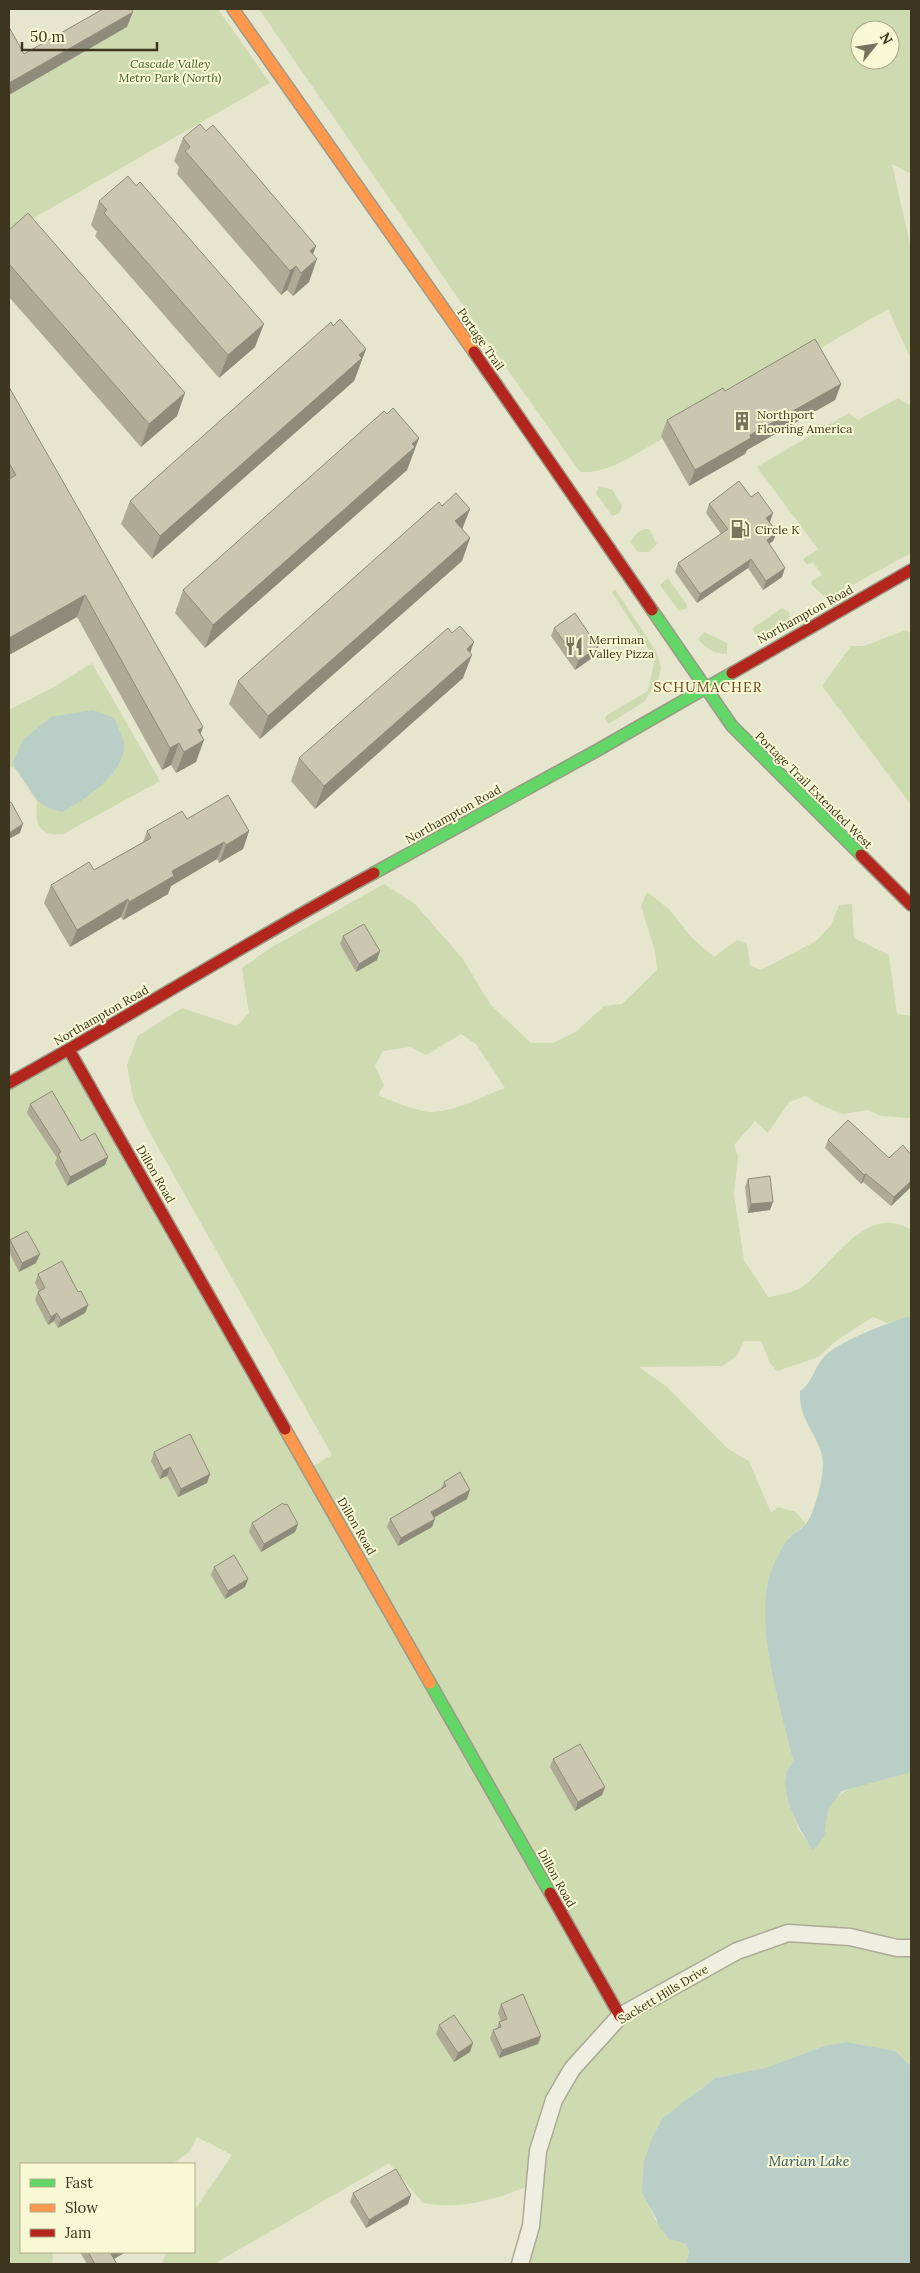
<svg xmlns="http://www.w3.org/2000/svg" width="920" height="2273" viewBox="0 0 920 2273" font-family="Lora,serif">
	<rect width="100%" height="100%" fill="#e6e6ce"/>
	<g fill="#cedab0" fill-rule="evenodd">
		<polygon points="117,9 218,9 270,83 9,232 9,95 127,27"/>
		<path d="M259,9h652v165l-19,-10 19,84v111l-23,-50 -169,98 -58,29 1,3c-25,13 -52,35 -82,33l-87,-123zM860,30h30v30h-30z"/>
		<polygon points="898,398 911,406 911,553 827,599 811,584 812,581 822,575 813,562 807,565 803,559 818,549 757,467 849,413 858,420"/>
		<polygon points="599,487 612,489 622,506 620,513 612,516 596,493"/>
		<polygon points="645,529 649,529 657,544 649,552 638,552 630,542 638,532"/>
		<polygon points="668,578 687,605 687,608 679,611 660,585"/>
		<polygon points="615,589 656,651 661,667 659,678 644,702 608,724 605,719 606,716 648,691 655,659 612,592"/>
		<polygon points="782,608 789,612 790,620 760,637 755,634 753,628"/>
		<polygon points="906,630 911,634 911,805 822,686 851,646 864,646"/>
		<path d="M704,632l23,11v11c-12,0 -21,-5 -29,-15z"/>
		<path d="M92,663l68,118 -97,53c-26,2 -28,-11 -26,-33l-22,-33 -6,-1v-57l47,-24z"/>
		<path d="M384,884l31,20 47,54 29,47 40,38h22l24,-12 27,-25 18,-2 35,-34 -2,-19 -14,-45 6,-14 22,17 23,29 22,19 23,-17 10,4 3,21 11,5 55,-29 15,-16 8,-20 13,-1 2,34 35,17 8,59 14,2v102l-30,-2 -13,-6 -25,4 -23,-9 -14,-9 -17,6 -21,31 -13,-12 -21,24 4,11 -4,39 10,65 24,37c10,-2 26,-4 34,-10 30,-21 64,-86 109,-57v86l-24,7 -14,-6 -36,23 -19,17 -41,14 -7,-8 -9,-22h-17l-7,15 -15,10 -83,1 28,20 61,62 21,12 22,52 7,-6 18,5 10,12 -18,14 -15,133 20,89 -8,15 4,28 10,27 14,20c14,-17 9,-20 14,-39 8,-26 61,-35 84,-39v294l-15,-15 -49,-9 -23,4 -59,22 -50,10 -18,13 -55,102c7,12 16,36 26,44 4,4 13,5 18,7l3,8 -3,12h-166l13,-80c-38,16 -69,26 -110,19l-34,-40 -175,101h-52l4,-12h28v-41l38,-56 -35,-18 -8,15 -17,12h-151v88h32l-1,12h-43v-1181l60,-33 239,419 24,-14 -186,-329 -13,-28 -6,-33 11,-29 44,-28 55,18 12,-13 -7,-45 30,-21zM461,1034l15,10 29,44c-22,8 -48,23 -73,24 -10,1 -44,-12 -54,-17l6,-10 -9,-19 8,-15 27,-4 16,8z"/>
	</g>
	<g fill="#b9cec7">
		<path d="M93,710l21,8c3,8 9,18 10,26 2,28 -40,57 -62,68 -31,-7 -28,-22 -47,-44l-2,-6 10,-22 28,-23z"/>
		<path d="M911,1316v456l-69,19 -14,18 -4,28 -11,13c-12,-17 -32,-53 -27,-76 1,-4 5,-9 7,-14 -12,-53 -41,-139 -21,-191 4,-9 10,-22 16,-30 5,-6 13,-9 18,-15 8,-10 17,-44 17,-58 1,-27 -25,-42 -23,-75 13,-8 14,-24 24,-34 13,-15 67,-36 87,-41z"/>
		<polygon points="847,2042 896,2051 911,2066 911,2264 686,2264 689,2252 686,2244 669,2239 659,2227 656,2218 642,2193 644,2161 653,2136 663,2118 715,2078 765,2068 824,2046"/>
	</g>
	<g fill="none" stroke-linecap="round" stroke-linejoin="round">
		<g stroke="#acaa97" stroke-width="19">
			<polyline id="street" points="520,2264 531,2226 538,2151 554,2100 572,2069 620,2016 737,1951 788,1933 850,1937 897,1948 911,1948"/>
		</g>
		<g stroke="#9b9a87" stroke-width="14">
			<g id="fast">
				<polyline points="652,610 732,726 861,855"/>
				<polyline points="374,873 596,751 732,673"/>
				<polyline points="430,1683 550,1893"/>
			</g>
		</g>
		<g stroke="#9b9a87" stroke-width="14">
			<g id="slow">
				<polyline points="233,9 474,352"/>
				<polyline points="285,1429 430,1683"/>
			</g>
		</g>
		<g stroke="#9b9a87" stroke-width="14">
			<g id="jam">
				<polyline points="474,352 652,610"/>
				<polyline points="732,673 911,570"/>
				<polyline points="861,855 911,905"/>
				<polyline points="69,1050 285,1429"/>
				<path d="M9,1083c123,-68 242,-143 365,-210"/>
				<polyline points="550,1893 620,2016"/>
			</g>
		</g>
		<use href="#street" stroke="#eeeee1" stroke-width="16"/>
		<use href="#fast" stroke="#63d668" stroke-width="11"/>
		<use href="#slow" stroke="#ff974d" stroke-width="11"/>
		<use href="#jam" stroke="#b3261e" stroke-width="11"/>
	</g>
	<g fill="#afaa96">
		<polygon points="206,131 316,246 313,254 309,282 293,296 287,290 281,295 177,174 179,167 174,161 183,138"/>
		<polygon points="99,201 255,347 219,378 95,236 97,232 91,225"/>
		<polygon points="9,230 177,416 141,447 9,297"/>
		<polygon points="333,326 366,349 354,381 152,559 121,524 130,501"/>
		<polygon points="841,384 835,400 747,450 745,454 689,486 661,436 667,420 725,391"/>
		<polygon points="9,387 200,734 196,762 176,773 171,765 162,770 77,617 9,655"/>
		<polygon points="387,414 419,438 407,470 205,648 175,613 183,590"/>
		<polygon points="709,504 770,522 777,532 773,541 769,544 782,577 763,590 748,568 697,603 675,572 678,563 721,534 706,513"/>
		<polygon points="442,506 470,509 462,529 470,538 462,561 260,739 229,704 238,681"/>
		<polygon points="554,628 595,656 575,670 551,636"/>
		<polygon points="470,653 463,678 315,809 291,781 299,758"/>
		<polygon points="187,819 249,831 243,849 219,863 217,859 171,886 168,894 123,920 121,917 70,947 44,903 51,885 94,870 143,842 147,831"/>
		<polygon points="343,936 377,960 356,972 340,944"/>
		<polygon points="30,1104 81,1141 108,1157 105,1165 67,1186 55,1163 57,1158 27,1113"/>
		<polygon points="828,1140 889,1158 911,1155 911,1187 891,1206 863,1182 861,1184 825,1148"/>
		<polygon points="748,1179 770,1210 748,1213 745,1187"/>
		<polygon points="10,1240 36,1263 19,1272 9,1252 9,1242"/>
		<polygon points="38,1274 78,1292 88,1305 85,1313 58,1328 54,1321 48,1325 35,1300 38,1292 39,1291 35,1283"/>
		<polygon points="154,1452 210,1474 207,1483 178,1497 167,1476 160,1479 151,1461"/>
		<polygon points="444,1482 467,1499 434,1517 432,1527 398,1546 387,1527 390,1519 441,1489"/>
		<polygon points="252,1523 298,1524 295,1532 261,1552 249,1532"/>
		<polygon points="214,1567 248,1579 245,1587 225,1599 211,1575"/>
		<polygon points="553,1759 605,1787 602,1795 575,1811 550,1767"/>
		<polygon points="501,2004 541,2036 538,2044 499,2058 490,2038 493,2030 497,2028 499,2022 501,2021 498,2013"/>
		<polygon points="439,2025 470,2052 454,2062 436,2034"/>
		<polygon points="353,2193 411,2195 408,2204 366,2228 350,2202"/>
		<polygon points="80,2252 126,2252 114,2259 117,2264 87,2264"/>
	</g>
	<g fill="#8e8b7a">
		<polygon points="133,12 127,27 9,95 9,83"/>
		<polygon points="316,246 308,267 317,259 309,282 293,296 310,251"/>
		<polygon points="296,266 287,290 281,295 290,271"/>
		<polygon points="264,324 255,347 219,378 228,355"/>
		<polygon points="366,349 354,381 152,559 160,536"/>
		<polygon points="841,384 835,400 747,450 745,454 689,486 695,470 750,435"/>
		<polygon points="185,393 177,416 141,447 149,424"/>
		<polygon points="419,438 407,470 205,648 213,625"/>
		<polygon points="470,509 461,532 455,521"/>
		<polygon points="773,513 770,522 763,527 766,518"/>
		<polygon points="777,532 773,541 763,549 767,540"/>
		<polygon points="470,538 462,561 260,739 268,716"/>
		<polygon points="751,559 748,568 697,603 700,594"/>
		<polygon points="785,568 782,577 763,590 766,581"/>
		<polygon points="85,595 77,617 9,655 9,638"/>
		<polygon points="474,642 468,659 472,655 463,678 315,809 324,786"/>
		<polygon points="598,647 595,656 575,670 578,661"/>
		<polygon points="203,727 197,744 204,740 196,762 176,773 184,752 198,730"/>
		<polygon points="179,743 171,765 162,770 170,748"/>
		<polygon points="23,824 20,833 9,839 9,833"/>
		<polygon points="249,831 243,849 219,863 226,845"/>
		<polygon points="224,842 217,859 171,886 168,894 123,920 129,902 172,871"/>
		<polygon points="128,899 121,917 70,947 77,930"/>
		<polygon points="380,951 377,960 356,972 359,964"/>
		<polygon points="108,1157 105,1165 67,1186 70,1177"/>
		<polygon points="866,1174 863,1182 861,1184 864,1175"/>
		<polygon points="911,1181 911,1187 891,1206 894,1197"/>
		<polygon points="773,1202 770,1210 748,1213 751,1204"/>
		<polygon points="40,1254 36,1263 19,1272 22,1263"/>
		<polygon points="88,1305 85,1313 58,1328 61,1320"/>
		<polygon points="57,1313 54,1321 48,1325 51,1317"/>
		<polygon points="170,1467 167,1476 160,1479 163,1471"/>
		<polygon points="210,1474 207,1483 178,1497 181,1489"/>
		<polygon points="470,1490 467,1499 428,1521 431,1512"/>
		<polygon points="435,1519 432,1527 398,1546 401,1538"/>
		<polygon points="298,1524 295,1532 261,1552 264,1544"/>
		<polygon points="248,1579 245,1587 225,1599 228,1591"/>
		<polygon points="605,1787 602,1795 575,1811 578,1802"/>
		<polygon points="541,2036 538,2044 499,2058 502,2050"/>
		<polygon points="473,2043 470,2052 454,2062 458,2053"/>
		<polygon points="411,2195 408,2204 366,2228 369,2220"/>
		<polygon points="114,2252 126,2252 108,2262 111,2254"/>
	</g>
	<g fill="#cbc6af" stroke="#8e8b7a">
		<polygon points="103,9 131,9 133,12 9,83 9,27 24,54"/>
		<polygon points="200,124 206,131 213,125 316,246 310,251 317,259 301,273 296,266 290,271 185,151 190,147 183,138"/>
		<polygon points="128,176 136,186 140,182 264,324 228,355 104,213 107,210 99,201"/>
		<polygon points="28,213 185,393 149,424 9,264 9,230"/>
		<polygon points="340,319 366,349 359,355 362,358 160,536 130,501 331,322 333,326"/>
		<polygon points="815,339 841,384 750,435 751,438 695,470 667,420 723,388 725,391"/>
		<polygon points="9,387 203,727 198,730 204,740 184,752 179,743 170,748 85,595 9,638 9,479 16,475 9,463"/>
		<polygon points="393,408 419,438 412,444 415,447 213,625 183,590 384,411 387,414"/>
		<polygon points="739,481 751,497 758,492 773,513 766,518 777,532 767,540 785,568 766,581 751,559 700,594 678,563 728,529 709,504"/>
		<polygon points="456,493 470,509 455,521 470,538 268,716 238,681 439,502 442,506"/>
		<polygon points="575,613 598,647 578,661 554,628"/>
		<polygon points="460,626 474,642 467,649 472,655 324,786 299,758 448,628 452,633"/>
		<polygon points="228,795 249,831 226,845 224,842 172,871 174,876 129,902 128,899 77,930 51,885 89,862 94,870 151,838 147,831 182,811 187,819"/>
		<polygon points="11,802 23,824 9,833 9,803"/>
		<polygon points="364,924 380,951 359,964 343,936"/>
		<polygon points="52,1091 81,1141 95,1133 108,1157 70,1177 58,1154 61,1152 30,1104"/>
		<polygon points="848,1120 889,1158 903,1145 911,1155 911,1181 894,1197 866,1174 864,1175 828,1140"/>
		<polygon points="770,1176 773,1202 751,1204 748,1179"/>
		<polygon points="27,1231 40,1254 22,1263 10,1240"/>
		<polygon points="62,1261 78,1292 81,1291 88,1305 61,1320 57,1313 51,1317 38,1292 45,1288 38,1274"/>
		<polygon points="190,1434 210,1474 181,1489 170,1467 163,1471 154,1452"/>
		<polygon points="460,1472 470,1490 431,1512 435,1519 401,1538 390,1519 446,1486 444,1482"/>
		<polygon points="283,1503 284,1505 287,1504 298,1524 264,1544 252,1523"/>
		<polygon points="234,1555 248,1579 228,1591 214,1567"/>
		<polygon points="580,1744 605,1787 578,1802 553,1759"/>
		<polygon points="523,1994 541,2036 502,2050 493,2030 501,2027 499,2022 507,2019 501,2004"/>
		<polygon points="454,2015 473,2043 458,2053 439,2025"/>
		<polygon points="396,2169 411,2195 369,2220 353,2193"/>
		<polygon points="88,2252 114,2252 111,2254 117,2264 95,2264"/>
	</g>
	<defs>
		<g id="building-bare" transform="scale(1.5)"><path d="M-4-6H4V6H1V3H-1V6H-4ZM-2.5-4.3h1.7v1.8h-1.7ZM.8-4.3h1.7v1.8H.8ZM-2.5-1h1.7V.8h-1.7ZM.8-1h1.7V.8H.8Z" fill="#78735c" stroke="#f8f8d5" stroke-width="2.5" paint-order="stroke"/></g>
		<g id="fuel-bare" transform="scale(1.5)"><path d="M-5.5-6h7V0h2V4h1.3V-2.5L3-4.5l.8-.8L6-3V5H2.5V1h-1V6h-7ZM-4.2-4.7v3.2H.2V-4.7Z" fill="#78735c" stroke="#f8f8d5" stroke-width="2.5" paint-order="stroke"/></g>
		<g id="restaurant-bare" transform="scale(1.5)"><path d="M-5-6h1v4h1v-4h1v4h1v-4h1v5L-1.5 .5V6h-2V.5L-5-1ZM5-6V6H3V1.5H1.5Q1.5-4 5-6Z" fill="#78735c" stroke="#f8f8d5" stroke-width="2.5" paint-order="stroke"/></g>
	</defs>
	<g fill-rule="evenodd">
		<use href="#building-bare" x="742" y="421"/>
		<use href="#fuel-bare" x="740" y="529"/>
		<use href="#restaurant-bare" x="574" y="646"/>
	</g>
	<g text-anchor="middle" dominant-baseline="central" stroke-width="4" stroke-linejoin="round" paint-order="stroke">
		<g font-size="12" font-style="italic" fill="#3d5a23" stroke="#f8f8d5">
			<text x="170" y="63">Cascade Valley<tspan x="170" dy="14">Metro Park (North)</tspan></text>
		</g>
		<g font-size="12" fill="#3d351e" stroke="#f8f8d5">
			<text transform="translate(481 339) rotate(55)">Portage Trail</text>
			<text transform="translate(805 614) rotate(-29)">Northampton Road</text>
			<text transform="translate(814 790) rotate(45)">Portage Trail Extended West</text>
			<text transform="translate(453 814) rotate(-29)">Northampton Road</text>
			<text transform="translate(101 1015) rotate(-30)">Northampton Road</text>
			<text transform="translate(156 1174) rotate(60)">Dillon Road</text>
			<text transform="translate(357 1526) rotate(60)">Dillon Road</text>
			<text transform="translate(557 1878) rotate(61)">Dillon Road</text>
			<text transform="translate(663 1994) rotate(-31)">Sackett Hills Drive</text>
		</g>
		<g font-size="12" fill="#3d351e" stroke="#f8f8d5" text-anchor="start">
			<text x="757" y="414">Northport<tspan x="757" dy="14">Flooring America</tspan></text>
			<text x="755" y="529">Circle K</text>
			<text x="589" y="639">Merriman<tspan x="589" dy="14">Valley Pizza</tspan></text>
		</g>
		<g font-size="14" letter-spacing="1" fill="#6c421a" stroke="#f8f8d5">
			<text x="708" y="687">SCHUMACHER</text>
		</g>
		<g font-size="14" font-style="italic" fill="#2c535d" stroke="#f8f8d5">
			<text x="809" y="2161">Marian Lake</text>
		</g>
	</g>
	<rect width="920" height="2273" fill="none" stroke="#3d351e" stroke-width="20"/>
	<rect x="20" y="2163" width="175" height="90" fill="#f8f8d5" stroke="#adaa8c"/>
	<rect x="30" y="2179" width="25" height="8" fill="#63d668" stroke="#adaa8c"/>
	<text x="65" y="2188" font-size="15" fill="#3d351e">Fast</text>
	<rect x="30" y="2204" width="25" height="8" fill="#ff974d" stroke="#adaa8c"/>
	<text x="65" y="2213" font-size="15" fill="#3d351e">Slow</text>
	<rect x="30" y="2229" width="25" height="8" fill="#b3261e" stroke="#adaa8c"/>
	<text x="65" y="2238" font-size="15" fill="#3d351e">Jam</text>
	<g transform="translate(875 45) rotate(60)"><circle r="24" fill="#f8f8d5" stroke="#adaa8c"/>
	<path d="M0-4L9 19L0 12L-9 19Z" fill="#78735c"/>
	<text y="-8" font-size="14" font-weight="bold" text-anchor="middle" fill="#3d351e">N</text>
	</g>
	<path d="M22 42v8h135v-8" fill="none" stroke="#3d351e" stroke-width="2.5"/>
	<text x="30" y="42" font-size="15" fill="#3d351e" stroke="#f8f8d5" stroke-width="4" paint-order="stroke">50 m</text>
</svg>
